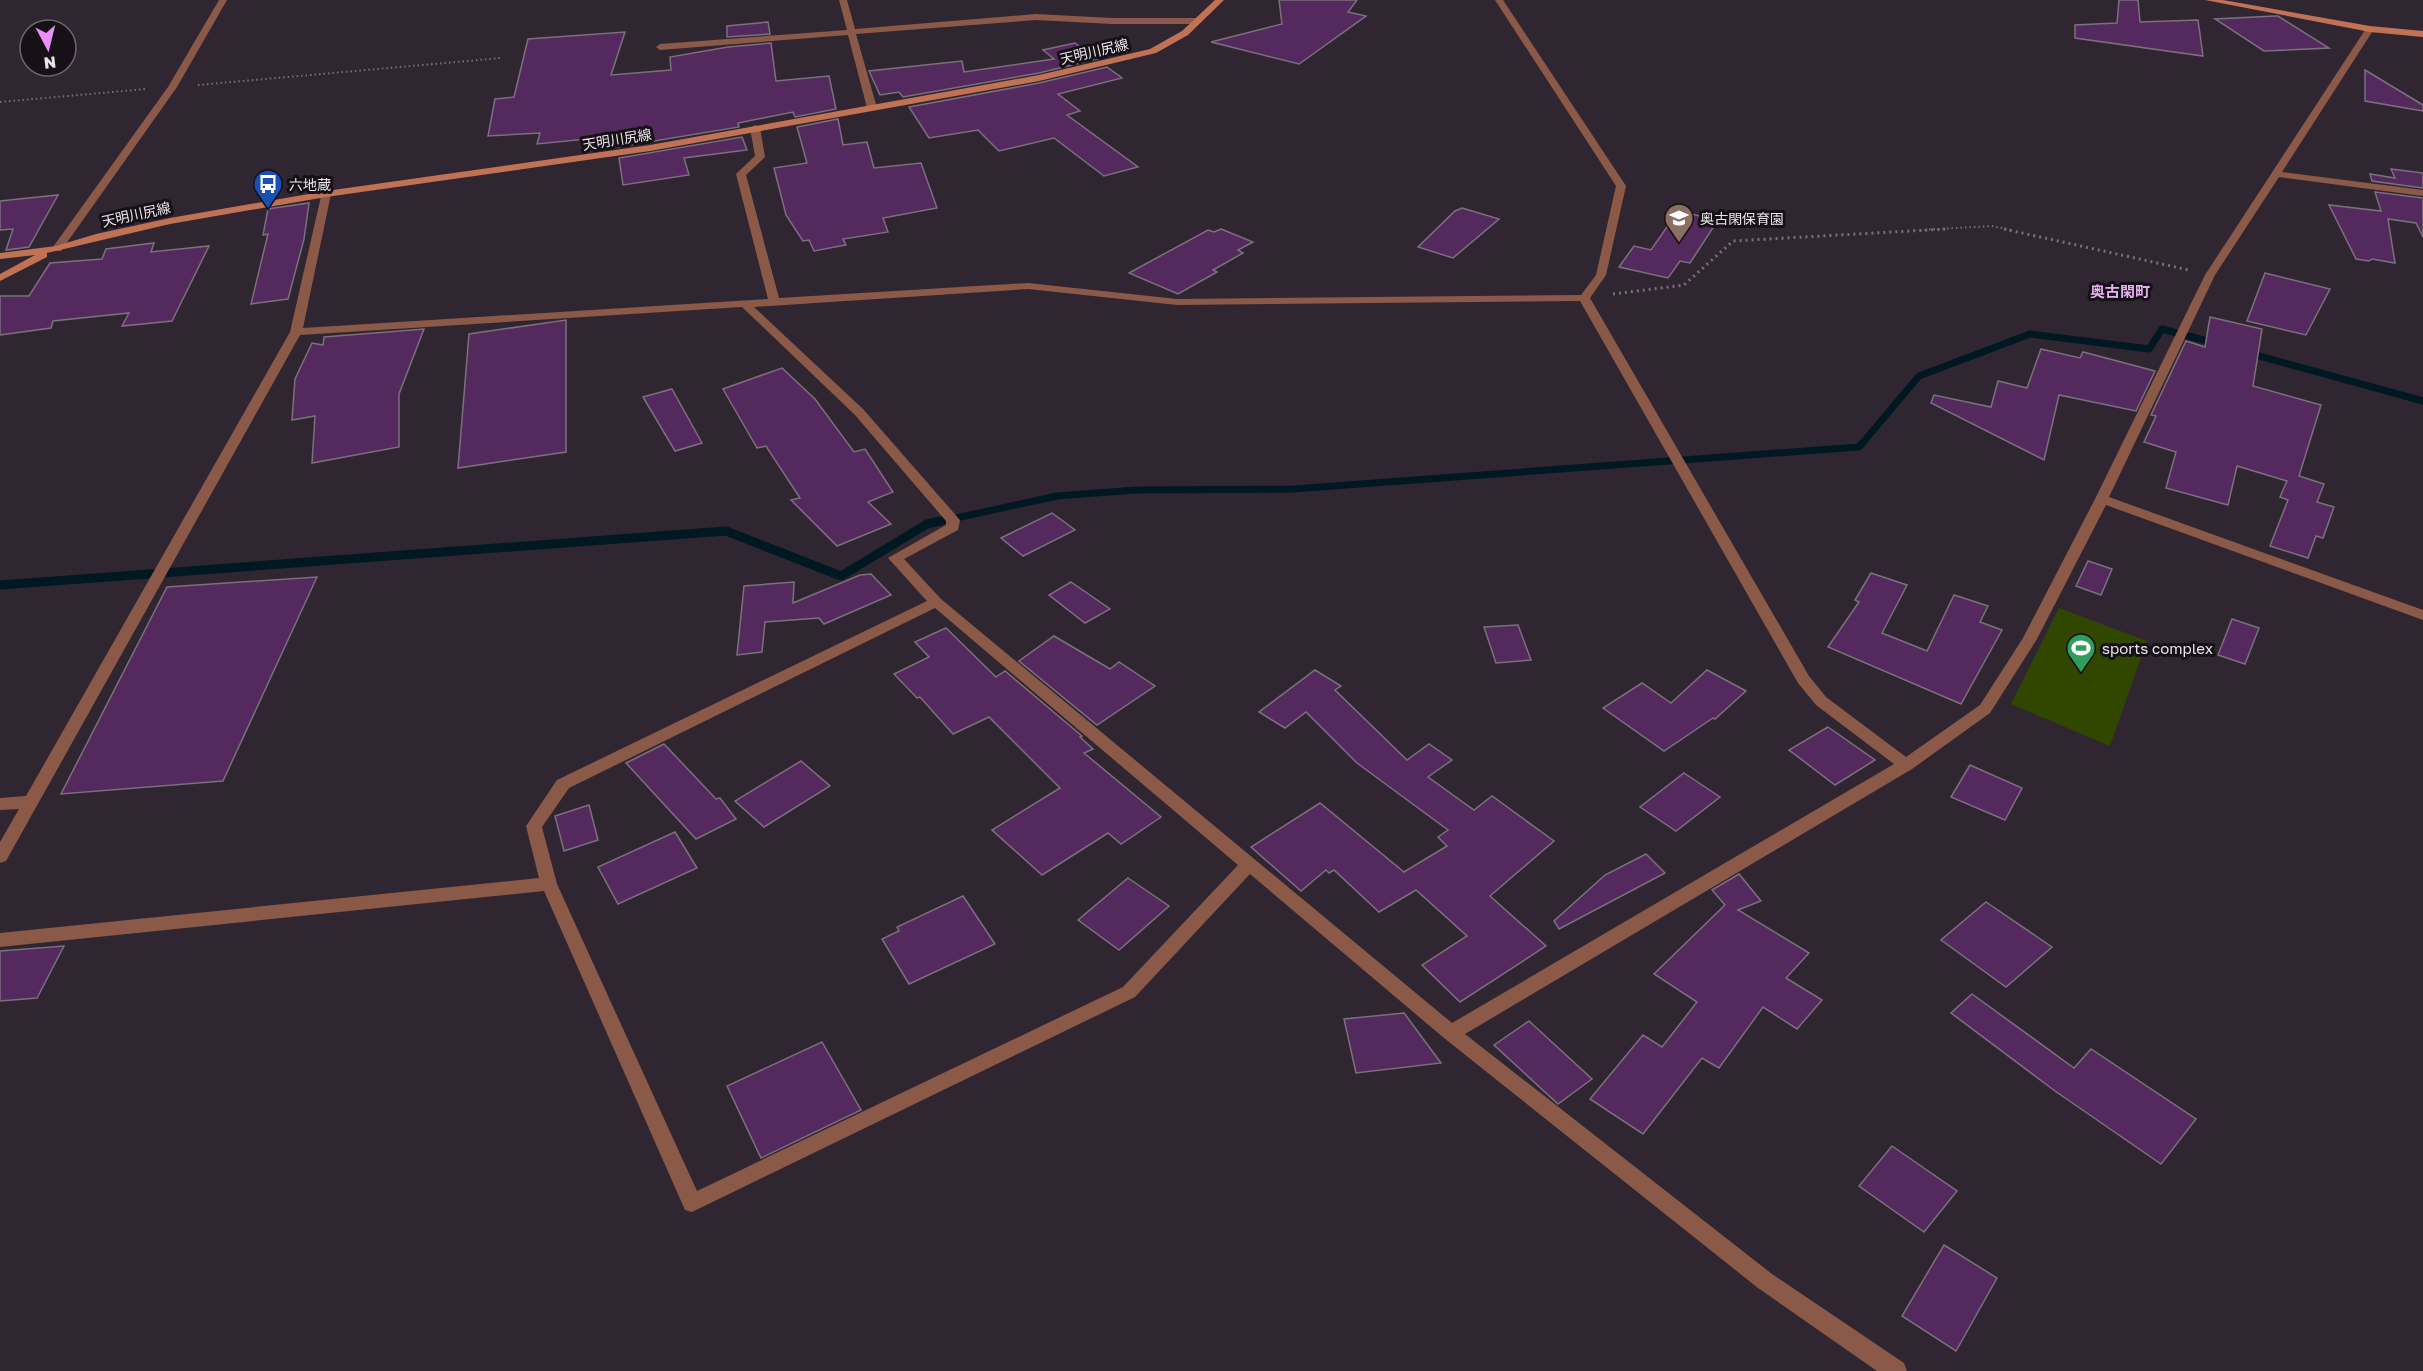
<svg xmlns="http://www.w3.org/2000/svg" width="2423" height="1371" viewBox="0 0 2423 1371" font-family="'Golos Text','Noto Sans JP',sans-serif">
	<rect width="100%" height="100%" fill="#302631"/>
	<polygon fill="#314700" points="2059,608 2147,641 2110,746 2011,704"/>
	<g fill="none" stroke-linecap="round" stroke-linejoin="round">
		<g stroke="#001821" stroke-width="7">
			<polyline points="2248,353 2423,401"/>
			<polyline points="933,523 1057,496 1136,490 1293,489 1859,447 1919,376 2030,334 2149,349 2162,329 2218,344"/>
		</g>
		<polyline stroke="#001821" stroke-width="9" points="0,585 726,531 841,576 927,524 940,521"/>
	</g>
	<g fill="#54295d" stroke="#7b707d" stroke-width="1.5">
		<polygon points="1279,0 1357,0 1348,12 1366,16 1299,64 1211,42 1282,24"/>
		<polygon points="2119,0 2138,0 2140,22 2198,20 2203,56 2075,38 2075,25 2117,23"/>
		<polygon points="2276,16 2278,16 2329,48 2264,51 2215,19"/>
		<polygon points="768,22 770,34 727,37 727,26"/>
		<polygon points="625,32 611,75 671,70 670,57 728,47 771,43 776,81 829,76 836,109 795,117 793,112 738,123 739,127 618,147 617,136 537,144 540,133 488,136 495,99 514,97 528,39"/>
		<polygon points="1075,43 1097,59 1039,73 903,97 899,92 880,95 869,71 962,61 964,72 1054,59 1043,50"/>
		<polygon points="1107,67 1122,78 1058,94 1080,111 1067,115 1138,167 1104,176 1054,138 999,151 978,130 929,138 909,107 1039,83"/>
		<polygon points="2365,70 2423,105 2423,111 2365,101"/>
		<polygon points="838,119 843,145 867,142 874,168 921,163 937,208 883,218 888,232 843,239 846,245 814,251 809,240 803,241 786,215 774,168 807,163 797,127"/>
		<polygon points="742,137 747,150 684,158 689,175 623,185 619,158"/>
		<polygon points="2391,169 2423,173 2423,188 2372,181 2370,174 2395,178"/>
		<polygon points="2375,192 2423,198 2423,237 2416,223 2388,219 2395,263 2372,259 2369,261 2356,259 2329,205 2381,211"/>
		<polygon points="58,195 29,247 6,250 13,229 0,230 0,201"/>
		<polygon points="309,203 304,239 288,299 251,304 268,234 263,235 268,209"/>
		<polygon points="1462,208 1499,219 1453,258 1418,247 1455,211"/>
		<polygon points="1678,211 1718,220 1690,263 1680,261 1668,278 1619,267 1634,246 1651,250"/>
		<polygon points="1221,229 1253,242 1238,250 1243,253 1213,270 1217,272 1178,294 1129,273 1208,230 1214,232"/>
		<polygon points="154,243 151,252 209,246 172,321 122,326 129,313 53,321 51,328 0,335 0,296 29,296 50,263 102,259 106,249"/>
		<polygon points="2265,273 2330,289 2306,335 2247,321"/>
		<polygon points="2210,317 2262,329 2253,386 2321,405 2299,476 2324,484 2317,502 2334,507 2323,538 2316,536 2308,558 2270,546 2288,500 2280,497 2287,481 2237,466 2228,505 2166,488 2176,452 2144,442 2156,416 2151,415 2186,341 2205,347"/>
		<polygon points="566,320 566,452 458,468 469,334"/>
		<polygon points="424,329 399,394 399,447 312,463 315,416 292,420 295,379 312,343 323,345 324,337"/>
		<polygon points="2041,349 2080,358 2083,352 2155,371 2136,411 2059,395 2044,460 1931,403 1934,395 1991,407 1998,381 2027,388"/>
		<polygon points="782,368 815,399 854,452 865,449 893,492 868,502 891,524 837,546 791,500 800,498 766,446 757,448 723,389"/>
		<polygon points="672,389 702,443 675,451 643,397"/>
		<polygon points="1052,513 1075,530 1023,556 1001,538"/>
		<polygon points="2088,561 2112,569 2101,595 2076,586"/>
		<polygon points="1871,573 1907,585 1882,633 1927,651 1954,595 1988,606 1980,622 2002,630 1961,704 1828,647 1859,602 1855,600"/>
		<polygon points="871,574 891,595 824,624 819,618 765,622 762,652 737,655 744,586 794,582 793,603 860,575"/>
		<polygon points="317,577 223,781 61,794 167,587"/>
		<polygon points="1071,582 1110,609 1085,623 1049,595"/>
		<polygon points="2232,619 2259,628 2245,664 2218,655"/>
		<polygon points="1518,625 1531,660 1496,663 1484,627"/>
		<polygon points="946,628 996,677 1005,671 1082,736 1080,737 1093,749 1084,753 1161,817 1121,844 1108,833 1042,875 992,830 1060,788 989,717 953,734 920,697 917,698 894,674 929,657 915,642"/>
		<polygon points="1054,636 1110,669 1119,662 1155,686 1097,725 1019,661"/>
		<polygon points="1315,670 1341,686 1335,690 1407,760 1429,744 1452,760 1428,777 1474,810 1492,796 1554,841 1490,896 1546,946 1460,1002 1422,965 1467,936 1416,890 1379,912 1334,870 1329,873 1326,870 1301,891 1251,847 1320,803 1404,872 1447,846 1438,837 1448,830 1357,763 1306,712 1285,728 1259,712"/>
		<polygon points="1707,670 1746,691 1715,719 1713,718 1664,751 1603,708 1642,683 1671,703"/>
		<polygon points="1828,727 1875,760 1835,785 1789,750"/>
		<polygon points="664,744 716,799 720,798 736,819 696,839 626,763"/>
		<polygon points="801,761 830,786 764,827 735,801"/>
		<polygon points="1970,765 2022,788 2005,820 1951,797"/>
		<polygon points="1684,773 1720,797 1676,831 1640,807"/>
		<polygon points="589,805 598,840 564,851 555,816"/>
		<polygon points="675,832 697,868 618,904 598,867"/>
		<polygon points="1646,854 1665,873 1559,929 1554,921 1605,875"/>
		<polygon points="1739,874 1761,901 1738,910 1809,953 1786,978 1822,1000 1797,1029 1763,1007 1719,1068 1702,1058 1643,1134 1590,1099 1643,1035 1662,1047 1697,1002 1654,974 1725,905 1712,890"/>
		<polygon points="1128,878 1169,906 1119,950 1078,920"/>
		<polygon points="963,896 995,944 909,984 882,939 899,931 897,927"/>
		<polygon points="1986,902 2052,947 2006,987 1941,940"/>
		<polygon points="64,946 37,998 0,1001 0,951"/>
		<polygon points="1972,994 2074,1068 2091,1049 2196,1119 2161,1164 2055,1091 1951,1013"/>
		<polygon points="1404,1013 1441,1063 1356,1073 1344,1019"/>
		<polygon points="1529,1021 1592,1079 1558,1104 1494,1045"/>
		<polygon points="822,1042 861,1110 761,1158 727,1086"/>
		<polygon points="1892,1146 1957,1191 1924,1232 1859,1186"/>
		<polygon points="1944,1245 1997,1278 1956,1351 1902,1316"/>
	</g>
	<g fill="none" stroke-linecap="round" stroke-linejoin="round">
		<g stroke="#79707a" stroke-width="2" stroke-dasharray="1.5 3" stroke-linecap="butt">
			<polyline points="198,85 501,58"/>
			<polyline points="0,102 146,89"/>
			<polyline points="1920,230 1992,226 2011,230"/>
		</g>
		<g stroke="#79707a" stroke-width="3" stroke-dasharray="2 4" stroke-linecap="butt">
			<polyline points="2004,229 2189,270"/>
			<polyline points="1613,294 1684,285 1733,241 1946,229"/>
		</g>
		<g fill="#8b5947" fill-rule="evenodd">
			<polygon points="219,0 227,0 177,87 61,251 53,251 53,247 168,87"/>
			<polygon points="839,0 847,0 855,29 1036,14 1112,18 1198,18 1202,21 1198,24 1112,24 1036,20 856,34 877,108 872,111 867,108 848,35 660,50 656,47 660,44 847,30"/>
			<path d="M1495,0h8l123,186 -20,89 -16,23 219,378 17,21 80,60 74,-52 43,-67 72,-139 110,-224 162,-248 7,2 -92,143 141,18v6l-144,-19 -64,98 -106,222 314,113v10l-317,-115 -69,134 -47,74 -78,56 -447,265 307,240 132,89 3,8h-30l-119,-83 -314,-250 -194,-164 -115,123 -443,215 -7,-2 -141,-319 -544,56v-14l539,-55 -13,-52 31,-46 370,-179 -39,-43 58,-33v-4l-91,-106 -113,-108 -442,28 -294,526 -6,2v-21l19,-33 -19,1v-12l26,-2 264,-464 32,-140 9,2 -28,134 465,-29 -32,-125 19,-18 -5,-28 5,-3 5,3 5,29 -19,18 33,123 249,-15 149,16 404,-4 15,-20 20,-89zM1028,289l149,16 403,-4 218,382 18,22 78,59 -442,259 -511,-424 -37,-40 54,-29 2,-10 -97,-111 -109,-102zM935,608l303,257 -115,122 -426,204 -140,-307 -15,-57 27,-39z"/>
		</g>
		<g fill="#c17255" fill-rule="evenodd">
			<polygon points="1215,0 1224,0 1188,35 1156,53 1039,81 650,151 326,197 170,224 47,253 47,257 0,281 0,274 35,255 0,259 0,253 56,246 96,234 170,218 326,191 650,145 1039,75 1150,49 1182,31"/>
			<polygon points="2205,0 2223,0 2370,26 2423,31 2423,37 2370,32"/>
		</g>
	</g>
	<defs>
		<g id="bus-pin" transform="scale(1.5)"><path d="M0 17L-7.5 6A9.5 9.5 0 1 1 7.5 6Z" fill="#1a4fb4" stroke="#151116"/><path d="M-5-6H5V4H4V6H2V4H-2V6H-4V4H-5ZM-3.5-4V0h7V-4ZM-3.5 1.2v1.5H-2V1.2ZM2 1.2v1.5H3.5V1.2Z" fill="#fff"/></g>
		<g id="school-pin" transform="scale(1.5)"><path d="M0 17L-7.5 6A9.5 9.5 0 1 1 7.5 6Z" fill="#8d6e63" stroke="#151116"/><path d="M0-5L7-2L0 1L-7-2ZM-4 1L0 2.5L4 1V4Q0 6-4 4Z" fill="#fff"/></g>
		<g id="stadium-pin" transform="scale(1.5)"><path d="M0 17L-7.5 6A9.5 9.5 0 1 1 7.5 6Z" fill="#2e9e5b" stroke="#151116"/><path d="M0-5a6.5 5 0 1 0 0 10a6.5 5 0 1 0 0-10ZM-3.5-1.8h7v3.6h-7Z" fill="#fff"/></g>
	</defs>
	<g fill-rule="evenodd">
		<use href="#bus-pin" x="268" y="184"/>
		<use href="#school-pin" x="1679" y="218"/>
		<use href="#stadium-pin" x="2081" y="648"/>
	</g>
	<g text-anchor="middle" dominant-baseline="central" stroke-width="6" stroke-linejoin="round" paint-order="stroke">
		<g font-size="14" fill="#ebe4ec" stroke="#151116">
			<text transform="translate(1094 51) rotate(-13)">天明川尻線</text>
			<text transform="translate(617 139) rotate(-9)">天明川尻線</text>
			<text transform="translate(136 214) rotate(-12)">天明川尻線</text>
		</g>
		<g font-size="14" fill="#ebe4ec" stroke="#151116" text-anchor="start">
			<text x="289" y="184">六地蔵</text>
			<text x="1700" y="218">奥古閑保育園</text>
		</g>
		<g font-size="15" font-weight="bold" fill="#e4b1ee" stroke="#151116">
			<text x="2120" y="291">奥古閑町</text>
		</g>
		<g font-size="15" fill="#ebe4ec" stroke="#151116" text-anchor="start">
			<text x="2102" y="648">sports complex</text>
		</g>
	</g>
	<g transform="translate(48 48) rotate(173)"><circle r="28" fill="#151116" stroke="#6b656c" stroke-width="1.5"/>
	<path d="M0-4.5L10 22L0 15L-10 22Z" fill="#ea8dfd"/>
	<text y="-9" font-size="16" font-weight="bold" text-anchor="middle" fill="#ebe4ec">N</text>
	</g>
</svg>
